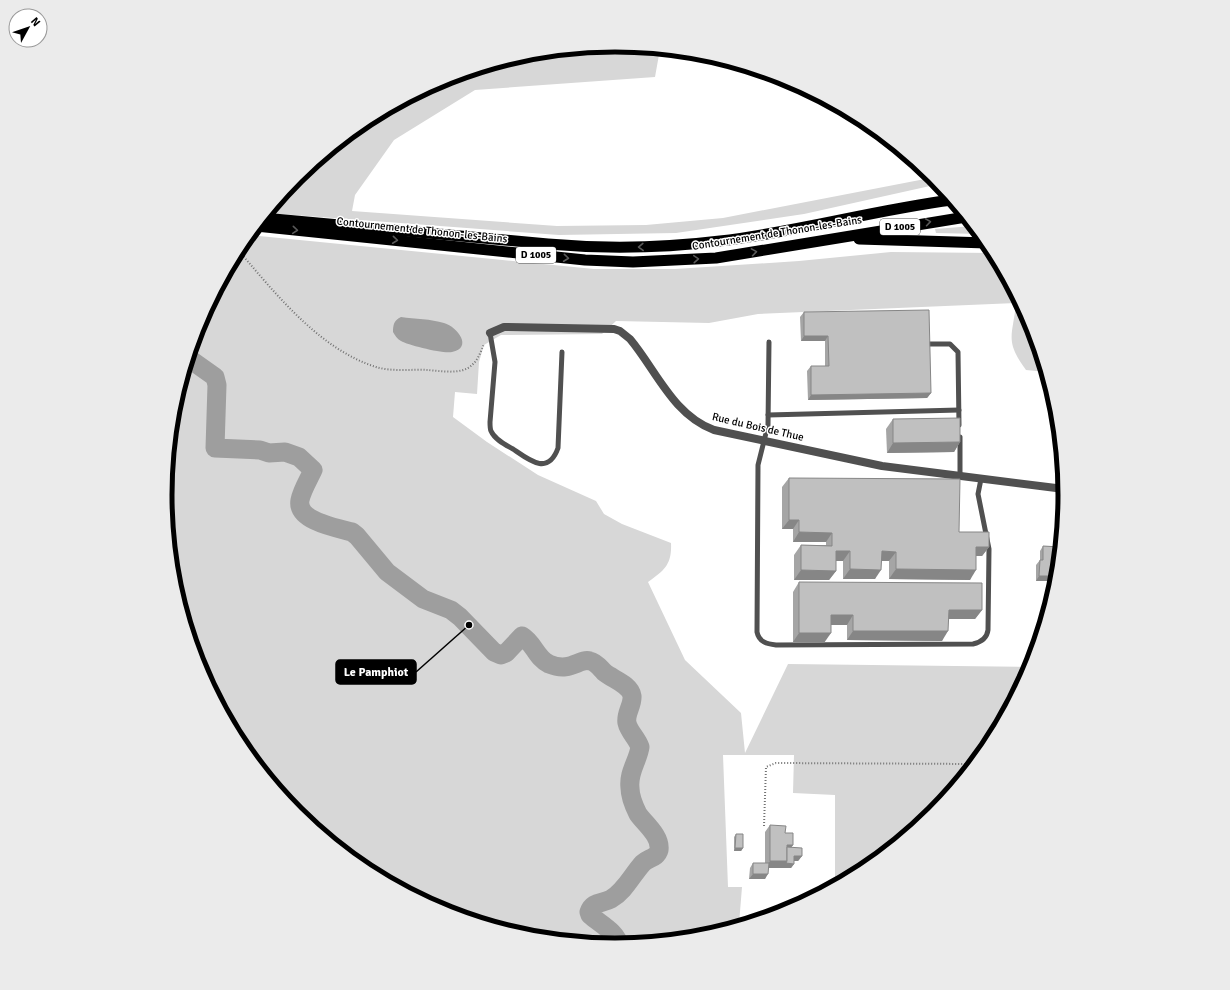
<svg xmlns="http://www.w3.org/2000/svg" width="1230" height="990" viewBox="0 0 1230 990" font-family="Signika,sans-serif">
	<rect width="100%" height="100%" fill="#fff"/>
	<g fill="#d7d7d7">
		<polygon points="615,45 660,49 655,77 475,90 394,140 355,195 352,211 557,226 646,225 723,218 925,179 929,173 939,184 804,214 676,233 559,235 267,213 297,177 365,121 443,79 527,54"/>
		<polygon points="973,226 980,234 936,233 935,229"/>
		<path d="M249,235l345,34h81l124,-8 92,-9 102,1 36,66c-6,19 1,20 11,35 3,5 4,13 6,18l-20,-2c-22,-30 -13,-34 -10,-67l-258,11 -49,9 -93,-2 -14,13 -101,1 -17,10 -5,17 -2,32 -22,-2 -2,25 34,25 51,33 58,26 8,13 18,10 49,19c1,21 -6,27 -23,39l37,78 56,53 4,40 43,-89 243,3 -42,78 -56,68 -68,56 -36,19 -6,-4 12,-1v-88l-42,-2 1,-38h-71l5,132h14l-3,37h4l-40,12 -88,9 -88,-9 -84,-25 -78,-42 -68,-56 -56,-68 -42,-78 -25,-84 -9,-88 9,-88 25,-84 42,-78z"/>
	</g>
	<g fill="#9e9e9e">
		<path d="M401,317c14,2 30,2 43,6 14,4 29,25 8,29 -9,2 -44,-7 -51,-11 -4,-2 -6,-6 -8,-9 0,-7 1,-12 8,-15z"/>
		<path d="M1029,319l2,4 9,31c-11,-12 -17,-19 -11,-35z"/>
	</g>
	<g fill="none" stroke-linecap="round" stroke-linejoin="round">
		<path stroke="#9e9e9e" stroke-width="19" d="M189,357l2,3 24,17 2,8 -2,63 45,2 9,3 16,-1 14,5 14,13c-4,9 -11,20 -13,30 -4,21 37,28 52,32l5,4 30,36 36,27 28,11 9,7 34,35 7,3 5,-2 16,-17c12,7 14,22 27,28 22,9 30,-6 41,-3 6,1 10,7 14,11 8,7 26,12 28,24 1,9 -7,18 -5,27 2,9 10,15 13,24 -2,14 -12,25 -10,41 0,8 4,18 8,26 7,10 23,22 21,36 -2,8 -11,8 -16,13 -11,12 -18,28 -32,36 -9,5 -18,2 -22,13l1,3c10,9 27,17 29,30"/>
		<g stroke="#727272" stroke-width="2" stroke-dasharray="1 2" stroke-linecap="butt">
			<path d="M238,250c38,44 81,99 138,117 16,5 36,2 52,3 12,1 34,5 44,-5 6,-5 9,-14 12,-21"/>
			<polyline points="764,826 766,767 776,763 974,764"/>
		</g>
		<g stroke="#505050" stroke-width="5">
			<path d="M490,333l5,29 -5,60c0,3 0,7 1,9 4,9 15,14 22,18 16,11 35,27 45,-1l4,-96"/>
			<path d="M769,342l-1,83 -10,40 -1,167c2,10 10,12 19,13l197,-1c9,-2 14,-6 15,-14l1,-81 -11,-55 3,-15"/>
			<polyline points="926,344 950,344 958,352 959,425"/>
			<polyline points="768,415 959,410"/>
			<polyline points="960,437 960,477"/>
		</g>
		<path stroke="#505050" stroke-width="8" d="M490,333l14,-6 110,2 6,2 10,8c26,31 43,76 84,91l168,36 182,23"/>
		<g stroke="#000" stroke-width="11">
			<path d="M263,218l285,26c57,5 115,4 172,-3 78,-9 154,-31 232,-41"/>
			<polyline points="256,226 585,260 633,262 716,258 966,217"/>
			<polyline points="859,239 987,243"/>
		</g>
	</g>
	<g fill="#a5a5a5">
		<polygon points="804,312 931,393 927,398 808,400 807,371 811,366 825,366 825,341 801,341 800,317"/>
		<polygon points="893,419 960,442 954,452 887,453 886,429"/>
		<polygon points="789,478 959,532 989,547 982,556 976,556 970,580 889,579 889,561 881,561 875,579 843,579 843,561 836,561 836,571 829,580 794,580 794,555 801,545 826,545 826,542 793,542 793,529 782,529 782,487"/>
		<polygon points="1043,546 1060,547 1058,566 1057,568 1055,568 1051,581 1036,581 1036,565 1040,560 1040,551"/>
		<polygon points="799,582 982,610 975,619 948,619 942,641 847,640 847,625 831,625 824,643 793,642 793,592"/>
		<polygon points="770,825 785,833 793,845 791,847 802,856 798,861 794,861 794,864 791,868 768,868 765,879 749,879 750,868 753,863 765,863 765,832"/>
		<polygon points="736,834 743,848 741,851 734,851 734,837"/>
	</g>
	<g fill="#868686">
		<polygon points="804,336 828,336 825,341 801,341"/>
		<polygon points="931,393 927,398 808,400 811,395"/>
		<polygon points="960,442 954,452 887,453 893,443"/>
		<polygon points="789,520 799,520 793,529 782,529"/>
		<polygon points="799,532 832,533 826,542 793,542"/>
		<polygon points="976,547 989,547 982,556 970,556"/>
		<polygon points="836,551 850,551 843,561 829,561"/>
		<polygon points="882,551 896,552 889,561 875,561"/>
		<polygon points="1055,563 1058,563 1058,566 1057,568 1052,568"/>
		<polygon points="850,569 881,570 875,579 843,579"/>
		<polygon points="896,569 976,570 970,580 889,579"/>
		<polygon points="801,570 836,571 829,580 794,580"/>
		<polygon points="1039,576 1055,576 1051,581 1036,581"/>
		<polygon points="949,610 982,610 975,619 942,619"/>
		<polygon points="831,615 853,615 847,625 824,625"/>
		<polygon points="853,631 948,631 942,641 847,640"/>
		<polygon points="799,633 831,633 824,643 793,642"/>
		<polygon points="787,845 793,845 788,852"/>
		<polygon points="735,848 743,848 741,851 734,851"/>
		<polygon points="794,856 802,856 798,861 791,861"/>
		<polygon points="770,861 787,861 794,864 791,868 765,868"/>
		<polygon points="753,874 768,874 765,879 749,879"/>
	</g>
	<g fill="#c0c0c0" stroke="#868686">
		<polygon points="929,310 931,393 811,395 811,366 829,366 828,336 804,336 804,312"/>
		<polygon points="960,418 960,442 893,443 893,419"/>
		<polygon points="789,478 960,479 959,532 989,532 989,547 976,547 976,570 896,569 896,552 882,551 881,570 850,569 850,551 836,551 836,571 801,570 801,545 832,546 832,533 799,532 799,520 789,520"/>
		<polygon points="1043,546 1060,547 1058,563 1055,563 1055,576 1039,576 1040,560 1043,560"/>
		<polygon points="799,582 982,583 982,610 949,610 948,631 853,631 853,615 831,615 831,633 799,633"/>
		<polygon points="770,825 786,826 785,833 793,833 793,845 787,845 787,861 770,861"/>
		<polygon points="736,834 743,834 743,848 735,848"/>
		<polygon points="787,847 802,848 802,856 794,856 794,864 786,863 787,861"/>
		<polygon points="753,863 769,863 768,874 753,874"/>
	</g>
	<defs><path id="oneway-chevron" d="M-2-3.5L2.5 0L-2 3.5" fill="none" stroke-width="1.6" stroke-linecap="round" stroke-linejoin="round"/></defs>
	<g stroke="#595959">
		<use href="#oneway-chevron" transform="translate(928 222) rotate(-8)"/>
		<use href="#oneway-chevron" transform="translate(295 230) rotate(5)"/>
		<use href="#oneway-chevron" transform="translate(395 240) rotate(6)"/>
		<use href="#oneway-chevron" transform="translate(641 247) rotate(178)"/>
		<use href="#oneway-chevron" transform="translate(754 252) rotate(-9)"/>
		<use href="#oneway-chevron" transform="translate(566 258) rotate(6)"/>
		<use href="#oneway-chevron" transform="translate(696 259) rotate(-4)"/>
	</g>
	<g text-anchor="middle" dominant-baseline="central" stroke-width="3" stroke-linejoin="round" paint-order="stroke">
		<g fill="#fff" stroke="#4c4c4c" stroke-width="1">
			<rect x="880" y="219" width="40" height="16" rx="3"/>
			<rect x="516" y="247" width="40" height="16" rx="3"/>
		</g>
		<g font-size="10" font-weight="bold" fill="#000">
			<text x="900" y="227">D 1005</text>
			<text x="536" y="255">D 1005</text>
		</g>
		<g font-size="11" fill="#000" stroke="#fff">
			<text transform="translate(422 230) rotate(6)">Contournement de Thonon-les-Bains</text>
			<text transform="translate(777 233) rotate(-9)">Contournement de Thonon-les-Bains</text>
			<text transform="translate(758 427) rotate(13)">Rue du Bois de Thue</text>
		</g>
	</g>
	<path d="M0 0H1230V990H0ZM172 495a443 443 0 1 1 886 0a443 443 0 1 1-886 0Z" fill="#ebebeb" fill-rule="evenodd"/>
	<path fill="none" stroke="#000" stroke-width="5" d="M172 495a443 443 0 1 1 886 0a443 443 0 1 1-886 0Z"/>
	<path fill="none" stroke="#000" stroke-width="1.5" d="M469 625L416 672"/>
	<circle fill="#000" stroke="#fff" stroke-width="1.5" cx="469" cy="625" r="4"/>
	<rect fill="#000" stroke="#000" stroke-width="1.5" x="336" y="660" width="80" height="24" rx="4"/>
	<g font-size="12" text-anchor="middle" font-weight="bold" fill="#fff">
		<text x="376" y="676">Le Pamphiot</text>
	</g>
	<g transform="translate(28 28) rotate(50)"><circle r="19" fill="#ffffff" stroke="#999999"/>
	<path d="M0-3L7 15L0 10L-7 15Z" fill="#000000"/>
	<text y="-6" font-size="11" font-weight="bold" text-anchor="middle" fill="#000000">N</text>
	</g>
</svg>
